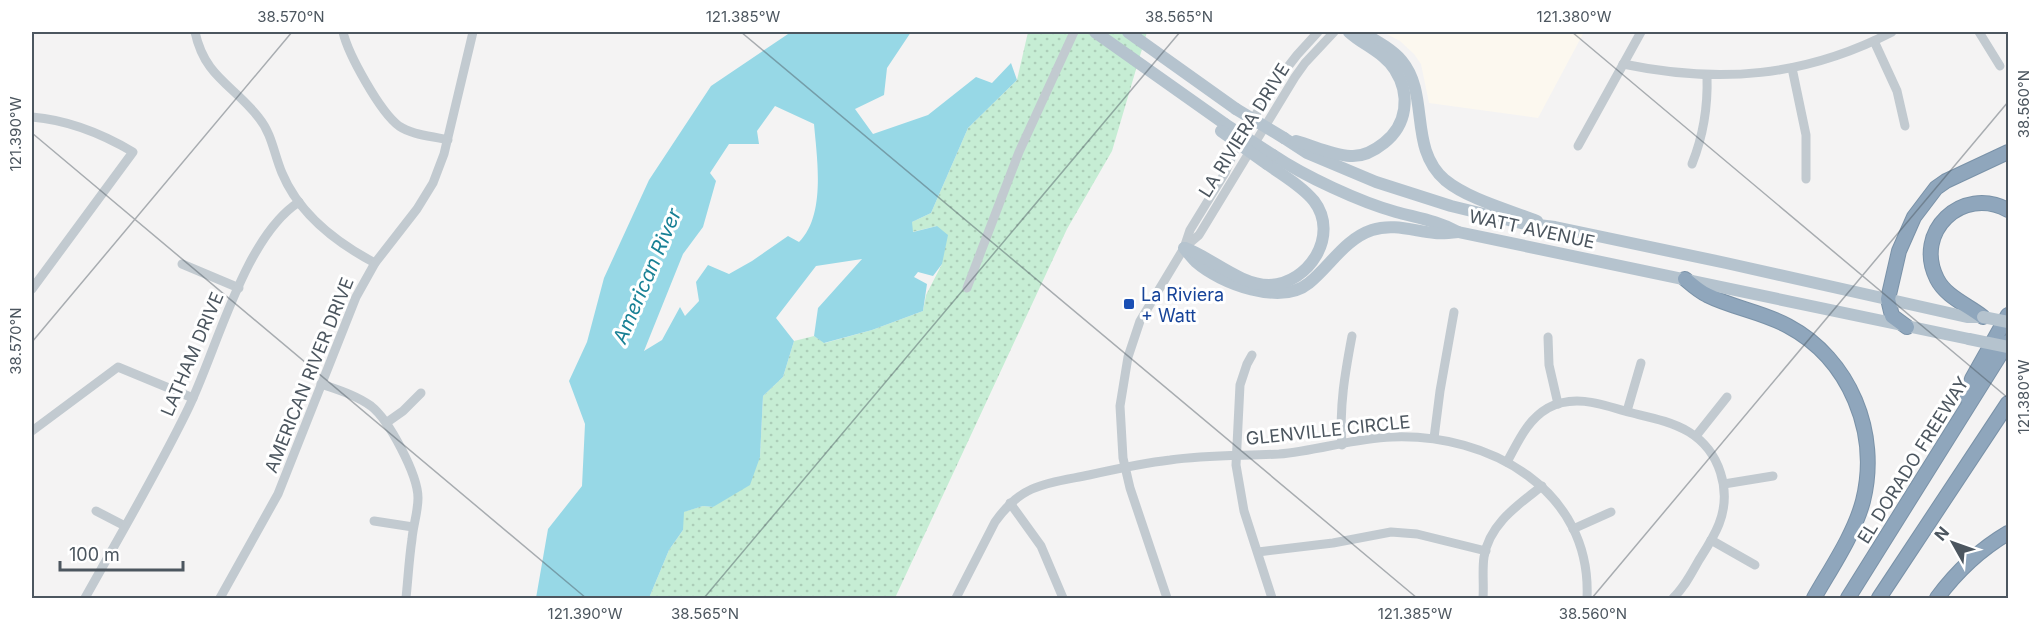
<svg xmlns="http://www.w3.org/2000/svg" width="2040" height="630" viewBox="0 0 2040 630" font-family="Inter,sans-serif">
	<defs>
		<pattern id="grass-dots" width="8" height="8" patternUnits="userSpaceOnUse" patternTransform="scale(1.5)"><rect width="8" height="8" fill="#c6edd4"/><path d="M2 2h.1M6 6h.1" fill="none" stroke="#accdb8" stroke-width="1.8" stroke-linecap="round"/></pattern>
	</defs>
	<rect width="100%" height="100%" fill="#f4f3f3"/>
	<polygon fill="#fcf8ef" points="1383,32 1584,32 1538,118 1429,103 1421,64 1414,54 1400,41"/>
	<polygon fill="url(#grass-dots)" points="1028,32 1147,32 1112,151 1067,229 895,598 649,598 669,550 683,530 683,512 703,506 713,507 760,457 763,396 783,377 794,341 814,336 825,343 872,330 923,311 926,295 942,264 937,226 912,232 912,222 931,213 968,128 1017,80"/>
	<path fill="#97d8e6" fill-rule="evenodd" d="M791,32h120l-24,36 -3,27 -29,14 18,25 55,-19 48,-38 16,6 19,-20 6,17 -49,48 -37,85 -19,9 1,10 24,-6 11,9 -6,29 -9,12 -15,-4 -4,5 13,7 -4,27 -51,19 -48,13 -10,-7 4,-28 44,-49 -46,7 -40,52 18,23 -11,36 -20,19 -3,61 -10,28 -37,22 -10,-1 -19,6 -1,18 -14,20 -20,48h-113l12,-69 34,-43 3,-62 -16,-43 18,-39 17,-64 45,-98 62,-94zM775,106l39,18c3,35 12,91 -15,118l-11,-6 -36,25 -23,13 -21,-9 -12,17 3,19 -14,15 -5,-9 -18,33 -18,11 39,-97 20,-27 13,-46 -6,-8 19,-29h30l-2,-13z"/>
	<g fill="none" stroke-linecap="round" stroke-linejoin="round">
		<g stroke="#7a92a8" stroke-width="16">
			<g id="highway">
				<path d="M1685,279c7,6 15,13 22,16 26,13 56,17 81,31 62,33 92,107 75,175 -9,34 -32,67 -49,97"/>
				<path d="M1983,317c-15,-12 -37,-20 -46,-38 -24,-47 25,-94 71,-69"/>
				<polyline points="1907,327 1892,316 1888,299 1899,251 1914,217 1936,188 1946,181 2008,152"/>
				<polyline points="1967,398 1972,379 2008,315"/>
				<polyline points="1848,598 2008,342"/>
				<polyline points="1879,598 2008,403"/>
				<path d="M1937,598c20,-27 42,-48 71,-65"/>
			</g>
		</g>
		<g stroke="#c2cad0" stroke-width="9">
			<path d="M195,32c10,46 39,53 64,86 13,16 15,36 23,55 17,41 55,70 93,90"/>
			<path d="M343,32c5,22 37,80 56,94 13,9 33,10 49,14"/>
			<polyline points="1979,32 2000,66"/>
			<polyline points="1874,41 1897,91 1905,126"/>
			<path d="M1623,64c96,20 182,13 269,-32"/>
			<polyline points="1792,68 1806,135 1806,179"/>
			<path d="M32,117c36,3 69,16 101,35l-101,137"/>
			<polyline points="1578,146 1641,32"/>
			<path d="M1692,164c12,-30 16,-57 15,-88"/>
			<polyline points="1186,246 1199,235 1295,77 1305,63 1334,32"/>
			<polyline points="182,264 239,288"/>
			<polyline points="967,288 1019,152 1074,32"/>
			<polyline points="1548,337 1549,365 1558,404"/>
			<polyline points="1252,355 1247,364 1240,385 1236,465 1244,511 1272,598"/>
			<path d="M321,384c17,6 35,11 50,22 18,14 47,69 47,92 0,14 -5,28 -6,41 -3,20 -4,40 -6,59"/>
			<polyline points="1627,411 1641,363"/>
			<polyline points="386,423 403,411 421,393"/>
			<polyline points="32,431 118,367 193,398"/>
			<polyline points="1696,436 1727,397"/>
			<polyline points="1434,438 1440,391 1454,312"/>
			<path d="M1342,445c-3,-38 3,-72 10,-109"/>
			<path d="M1507,462c11,-20 20,-42 41,-54 26,-14 53,-4 80,4 20,5 43,9 61,20 31,19 43,59 30,92 -5,13 -13,25 -20,36 -8,14 -15,28 -26,38"/>
			<polyline points="1724,484 1773,476"/>
			<polyline points="1010,503 1041,546 1063,598"/>
			<polyline points="96,511 125,526"/>
			<polyline points="374,521 413,527"/>
			<polyline points="1573,529 1611,512"/>
			<polyline points="1711,540 1755,565"/>
			<polyline points="1258,552 1333,543 1391,532 1417,534 1486,551"/>
			<path d="M85,598c34,-61 70,-122 101,-185 30,-59 57,-175 113,-211"/>
			<polyline points="220,598 278,494 356,297 375,263 417,209 433,183 444,154 473,32"/>
			<path d="M956,598l39,-76c10,-14 21,-26 37,-33 18,-8 38,-10 57,-14 27,-6 54,-12 81,-15 36,-5 73,-4 109,-6 38,-3 75,-16 113,-17 97,-4 200,53 195,161"/>
			<polyline points="1167,598 1130,488 1123,458 1120,406 1128,357 1140,321 1184,248 1190,230 1225,173 1235,149 1273,86 1297,55 1318,32"/>
			<path d="M1483,598c1,-13 -1,-28 1,-41 5,-33 34,-52 58,-71"/>
		</g>
		<g stroke="#b5c3ce" stroke-width="12">
			<polyline points="1095,32 1225,124"/>
			<polyline points="1128,32 1236,109"/>
			<path d="M1361,32c14,8 31,17 41,29 28,34 6,87 43,119 23,19 64,30 92,41"/>
			<polyline points="1284,138 1307,153 1376,182 1451,206 1521,223 1555,227 1726,263 1967,317 1983,317"/>
			<path d="M1296,141c18,5 36,14 54,15 12,1 24,-5 34,-13 23,-18 27,-48 11,-73 -10,-17 -32,-25 -46,-38"/>
			<path d="M1273,155c31,21 87,47 123,57 22,6 42,9 62,20l511,107"/>
			<path d="M1184,248c4,5 8,10 12,14 25,22 85,44 113,21 21,-17 36,-44 63,-53 21,-7 42,1 63,3 7,1 15,0 23,-1"/>
			<path d="M1185,248c27,10 55,37 84,37 40,-1 71,-50 45,-84 -12,-15 -32,-26 -47,-37"/>
		</g>
		<use href="#highway" stroke="#8fa6bc" stroke-width="14"/>
		<g stroke="#b5c3ce" stroke-width="12">
			<polyline points="1236,109 1284,138"/>
			<polyline points="1225,124 1273,155"/>
			<polyline points="1221,131 1267,164"/>
			<polyline points="1983,317 2008,322"/>
			<polyline points="1969,339 2008,347"/>
		</g>
	</g>
	<path fill="none" stroke="#4c565f" stroke-width="1.5" stroke-opacity="0.45" d="M741,32l676,566M1572,32l436,366M32,133l554,465M32,342l260,-310M704,598l476,-566M1592,598l416,-496"/>
	<rect fill="#1a4fb4" stroke="#fff" stroke-width="2" x="1123" y="298" width="12" height="12" rx="3"/>
	<g text-anchor="middle" dominant-baseline="central" stroke-width="6" stroke-linejoin="round" paint-order="stroke">
		<g font-size="18" fill="#4c565f" stroke="#fff">
			<text transform="translate(1244 130) rotate(-58)">LA RIVIERA DRIVE</text>
			<text transform="translate(1532 229) rotate(12)">WATT AVENUE</text>
			<text transform="translate(192 354) rotate(-67)">LATHAM DRIVE</text>
			<text transform="translate(309 375) rotate(-68)">AMERICAN RIVER DRIVE</text>
			<text transform="translate(1328 430) rotate(-6)">GLENVILLE CIRCLE</text>
			<text transform="translate(1913 460) rotate(-58)">EL DORADO FREEWAY</text>
		</g>
		<g font-size="18" fill="#164399" stroke="#fff" text-anchor="start">
			<text x="1141" y="294">La Riviera<tspan x="1141" dy="21">+ Watt</tspan></text>
		</g>
		<g font-size="20" font-style="italic" fill="#188095" stroke="#fff">
			<text transform="translate(647 276) rotate(-67)">American River</text>
		</g>
	</g>
	<rect width="2040" height="630" fill="none" stroke="#ffffff" stroke-width="66"/>
	<g transform="translate(1953 543) rotate(310)" stroke="#ffffff" stroke-width="4.5" paint-order="stroke">
	<path d="M0-4.5L10 22L0 15L-10 22Z" fill="#4c565f"/>
	<text y="-9" font-size="16" font-weight="bold" text-anchor="middle" fill="#4c565f">N</text>
	</g>
	<path d="M60 561v9h123v-9" fill="none" stroke="#4c565f" stroke-width="3"/>
	<text x="69" y="561" font-size="18" fill="#4c565f" stroke="#ffffff" stroke-width="4.5" paint-order="stroke">100 m</text>
	<rect x="33" y="33" width="1974" height="564" fill="none" stroke="#4c565f" stroke-width="2"/>
	<g font-size="15" text-anchor="middle" fill="#4c565f">
		<text x="291" y="22">38.570°N</text>
		<text x="743" y="22">121.385°W</text>
		<text x="1179" y="22">38.565°N</text>
		<text x="1574" y="22">121.380°W</text>
		<text transform="translate(2024 104) rotate(-90)" y="5">38.560°N</text>
		<text transform="translate(16 134) rotate(-90)" y="5">121.390°W</text>
		<text transform="translate(16 341) rotate(-90)" y="5">38.570°N</text>
		<text transform="translate(2024 397) rotate(-90)" y="5">121.380°W</text>
		<text x="585" y="619">121.390°W</text>
		<text x="705" y="619">38.565°N</text>
		<text x="1415" y="619">121.385°W</text>
		<text x="1593" y="619">38.560°N</text>
	</g>
</svg>
